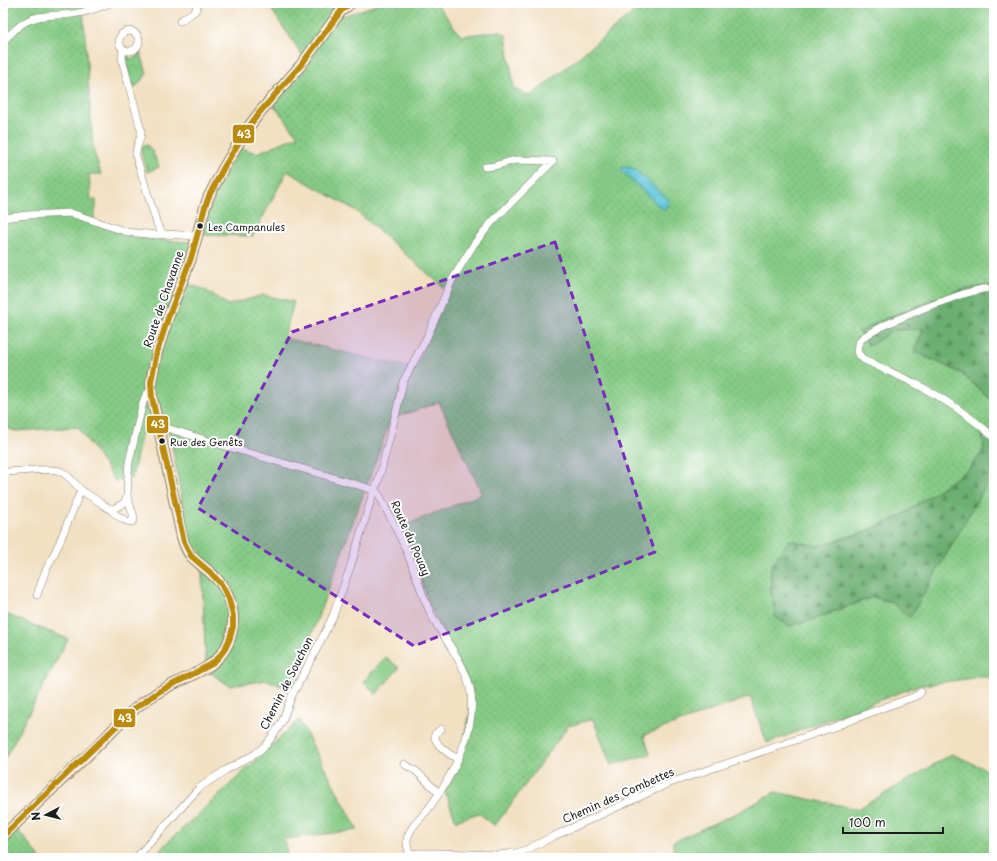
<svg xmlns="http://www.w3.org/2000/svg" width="997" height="861" viewBox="0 0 997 861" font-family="'Playpen Sans',sans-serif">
	<defs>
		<pattern id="grass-dots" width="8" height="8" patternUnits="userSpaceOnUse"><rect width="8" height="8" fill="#85cb85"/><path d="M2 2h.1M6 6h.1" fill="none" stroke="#72ae72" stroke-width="1.8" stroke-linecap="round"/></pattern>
		<pattern id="forest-firs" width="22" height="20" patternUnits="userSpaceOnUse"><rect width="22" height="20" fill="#6caf72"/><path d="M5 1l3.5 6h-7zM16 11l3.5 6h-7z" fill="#588e5d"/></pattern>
		<pattern id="park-crowns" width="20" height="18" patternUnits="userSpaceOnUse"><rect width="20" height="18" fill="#85cb85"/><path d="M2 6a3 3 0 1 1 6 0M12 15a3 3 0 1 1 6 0" fill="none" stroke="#72ae72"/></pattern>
		<pattern id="water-waves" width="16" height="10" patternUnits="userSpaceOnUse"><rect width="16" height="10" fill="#5ec7da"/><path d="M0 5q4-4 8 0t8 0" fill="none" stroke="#51aaba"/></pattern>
	</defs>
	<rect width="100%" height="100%" fill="#fff"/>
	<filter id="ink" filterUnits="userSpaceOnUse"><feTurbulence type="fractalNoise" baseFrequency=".025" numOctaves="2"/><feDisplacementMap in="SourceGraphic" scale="8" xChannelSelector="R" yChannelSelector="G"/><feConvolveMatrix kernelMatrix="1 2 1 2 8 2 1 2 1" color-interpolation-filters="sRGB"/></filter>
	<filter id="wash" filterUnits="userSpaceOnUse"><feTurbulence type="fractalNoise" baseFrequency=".012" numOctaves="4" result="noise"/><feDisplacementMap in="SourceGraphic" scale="16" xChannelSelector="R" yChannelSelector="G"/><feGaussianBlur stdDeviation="0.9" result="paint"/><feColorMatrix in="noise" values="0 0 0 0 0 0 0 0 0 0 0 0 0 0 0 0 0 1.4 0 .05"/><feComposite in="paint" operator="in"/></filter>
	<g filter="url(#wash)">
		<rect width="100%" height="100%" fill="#f2e0c2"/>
		<g fill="url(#grass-dots)" stroke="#507450">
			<path d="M3,3h97l-17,5 10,140 8,26h-12l2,26h5c1,9 -2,15 -3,23l45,15 49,4 13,3 -12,39 17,6 23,15 36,-10 30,7 -10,36 131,31 34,-77 -94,-82 -68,-39 -34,65 -50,-1 9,-38 28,-49 17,5 41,-17 -26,-33 37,-38 -42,-62h81l-8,14 42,-14h54l25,33 38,-5 7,4 8,54 17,7 114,-93h342l7,4v278l-34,5 -78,30 -22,12 9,14 24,-16 31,-1 -10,22 47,22 33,30v31l-10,15 -15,20 -70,48 -34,15 -47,14 -29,-6 -18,27v25l35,30 67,-25 19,5 18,15 77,-135 7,10v185h-15l-62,9 -150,57 -17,-46 -106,38 6,19 -39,11 -18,-46 -25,7 -73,100 -16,-13 -23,8 -11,-30 13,-26 16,-70 -43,-86 -28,-83 79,-32 -43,-92 -48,17 -100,271 -24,-10 -37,6 -24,-16 -5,-118 -12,-11 -18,-102 -7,-24 -20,8 -12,55 -17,3 -37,-54 -62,4 -13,-4z"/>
			<polygon points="3,613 68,639 3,762"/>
			<polygon points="299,720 358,830 284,839 288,858 151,858"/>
			<polygon points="952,754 994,773 994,858 674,858 673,842 743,810 775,792 858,809"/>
			<polygon points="18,830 40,858 3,858 3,844"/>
		</g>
		<g fill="url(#forest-firs)" stroke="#446647">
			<polygon points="994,285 994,403 961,373 914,351 924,329 893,330 869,346 859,332 882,320 960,290"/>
			<polygon points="982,432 994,434 994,471 910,618 892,602 873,597 806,622 789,626 775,617 771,592 771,566 789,540 818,546 865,532 899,517 969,469 984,449"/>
		</g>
		<g fill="url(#park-crowns)" stroke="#507450">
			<polygon points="140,51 147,74 135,88 133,89 126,62 127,57 129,56 130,59 139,56 138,52"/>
			<polygon points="143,145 147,145 153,152 159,167 147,172 141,151"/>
		</g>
		<polygon fill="#85cb85" stroke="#507450" points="386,657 399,668 376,694 363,682"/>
		<polygon fill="url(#water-waves)" stroke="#3d727b" points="622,167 631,168 637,171 669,200 669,203 664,210 662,209 621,170"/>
	</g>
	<g filter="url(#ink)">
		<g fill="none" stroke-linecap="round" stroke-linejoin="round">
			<g stroke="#877e6f" stroke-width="8">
				<g id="street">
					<polyline points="180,21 195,11 197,8 195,3"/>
					<circle cx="129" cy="41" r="10"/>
					<path d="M3,41c8,-7 16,-17 26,-21 13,-6 29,-4 43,-6 13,-1 26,-6 38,-11"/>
					<path d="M123,50l-1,6 1,7 18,67c1,10 -6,15 -5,26l21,68 4,7 3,3"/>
					<polyline points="3,218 28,215 71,213 127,232 157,235 164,234 197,236"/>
					<path d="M994,288l-12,1 -19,5 -39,14 -39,17 -22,12 -5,7 -1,8 6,7c18,9 37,17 55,26 27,14 53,32 76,52"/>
					<path d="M159,429l4,-1h4c69,22 138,41 207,62 6,3 8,11 11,17 12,22 23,45 31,69 5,13 9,27 16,40 12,23 37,53 39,78 5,39 -20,84 -42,114 -7,9 -21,21 -22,32 -1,6 3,12 3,18"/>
					<path d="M3,472c13,0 47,-5 57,-1 8,4 15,12 21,19"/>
					<path d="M108,508c7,5 15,14 24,14l2,-2v-3l-7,-20"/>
					<path d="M37,595l8,-23 13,-26 23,-56 27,18h7l9,-5 3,-6 1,-22 1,-13 13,-56c2,-6 3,-12 9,-15"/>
					<path d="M441,729l-6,5c-2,10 15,21 23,25"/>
					<polyline points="404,764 416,771 439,793"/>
					<polyline points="410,854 418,853 437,853 498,855 515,853 526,850 552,837 667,784 831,728 885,707 911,698 918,695 921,692"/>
					<path d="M136,858l63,-70 27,-18 29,-16 11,-9 12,-17 4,-6 10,-27 20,-37 21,-42 18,-51 23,-75 4,-8 18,-69 7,-31 24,-45 25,-57 22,-36 18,-22 61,-61 -35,-1c-11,1 -21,7 -33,7"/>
				</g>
			</g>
			<g stroke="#877e6f" stroke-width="12">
				<path id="secondary" d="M3,836c30,-29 60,-57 90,-86 16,-15 30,-33 48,-46 12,-9 25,-17 39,-23 13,-7 28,-12 38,-23 11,-11 16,-27 15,-42 -1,-15 -8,-30 -19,-40 -7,-7 -16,-13 -23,-20 -4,-5 -7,-12 -9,-19l-23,-108 -7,-31 -1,-16 6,-30 11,-34 23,-60 14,-51 4,-11 15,-29 23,-38 13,-17 41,-47 33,-45 7,-9 10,-8"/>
			</g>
			<use href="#street" stroke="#fff" stroke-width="7"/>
			<use href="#secondary" stroke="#fde4d1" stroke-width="10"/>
			<g stroke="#fff" stroke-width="9">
				<polyline id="bus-1" points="3,836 134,709 160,691 210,665 218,658 225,649 230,638 233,627 233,616 229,599 221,584 211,573 191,556 184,542 152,398 151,382 157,352 168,318 191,258 205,207 209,196 224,167 247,129 260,112 301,65 341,11 351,3"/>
			</g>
			<use href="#bus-1" stroke="#bb8b0d" stroke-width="6"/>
		</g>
	</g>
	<path fill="#7b2cbf" fill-opacity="0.2" stroke="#7b2cbf" stroke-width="3" stroke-dasharray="8 5" stroke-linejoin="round" d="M555,242l100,310 -241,94 -216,-138 94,-176z"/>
	<g fill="#1c1c1c" stroke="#fff" stroke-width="1.5">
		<circle cx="200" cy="226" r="3.5"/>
		<circle cx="162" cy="441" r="3.5"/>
	</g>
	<g text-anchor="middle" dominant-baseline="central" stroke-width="4" stroke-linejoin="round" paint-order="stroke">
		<g font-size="10" fill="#1c1c1c" stroke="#fff" text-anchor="start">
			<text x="208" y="226">Les Campanules</text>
			<text x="170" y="441">Rue des Genêts</text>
		</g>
		<g font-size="11" fill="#1c1c1c" stroke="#fff">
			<text transform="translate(163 299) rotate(-71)">Route de Chavanne</text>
			<text transform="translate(411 538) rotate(66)">Route du Pouay</text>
			<text transform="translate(286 683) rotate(-63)">Chemin de Souchon</text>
			<text transform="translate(618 795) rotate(-24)">Chemin des Combettes</text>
		</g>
	</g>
	<g stroke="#fff" stroke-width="1.5">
		<rect x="232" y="124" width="23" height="20" rx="4" fill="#bb8b0d"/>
		<rect x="146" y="415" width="23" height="19" rx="4" fill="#bb8b0d"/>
		<rect x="113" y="708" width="23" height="20" rx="4" fill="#bb8b0d"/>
	</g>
	<g font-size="11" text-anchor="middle" font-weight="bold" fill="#fff">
		<text x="244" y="138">43</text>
		<text x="158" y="428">43</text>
		<text x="125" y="722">43</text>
	</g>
	<rect width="997" height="861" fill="none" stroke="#fff" stroke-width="16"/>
	<g transform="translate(46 815) rotate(263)" stroke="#ffffff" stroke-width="3" paint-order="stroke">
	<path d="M0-3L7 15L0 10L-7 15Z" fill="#1c1c1c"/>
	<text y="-6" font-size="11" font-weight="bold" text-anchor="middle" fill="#1c1c1c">N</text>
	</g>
	<path d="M843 827v6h100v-6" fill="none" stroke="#1c1c1c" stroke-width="2"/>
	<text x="849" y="827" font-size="12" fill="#1c1c1c" stroke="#ffffff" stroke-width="3" paint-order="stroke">100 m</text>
</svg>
